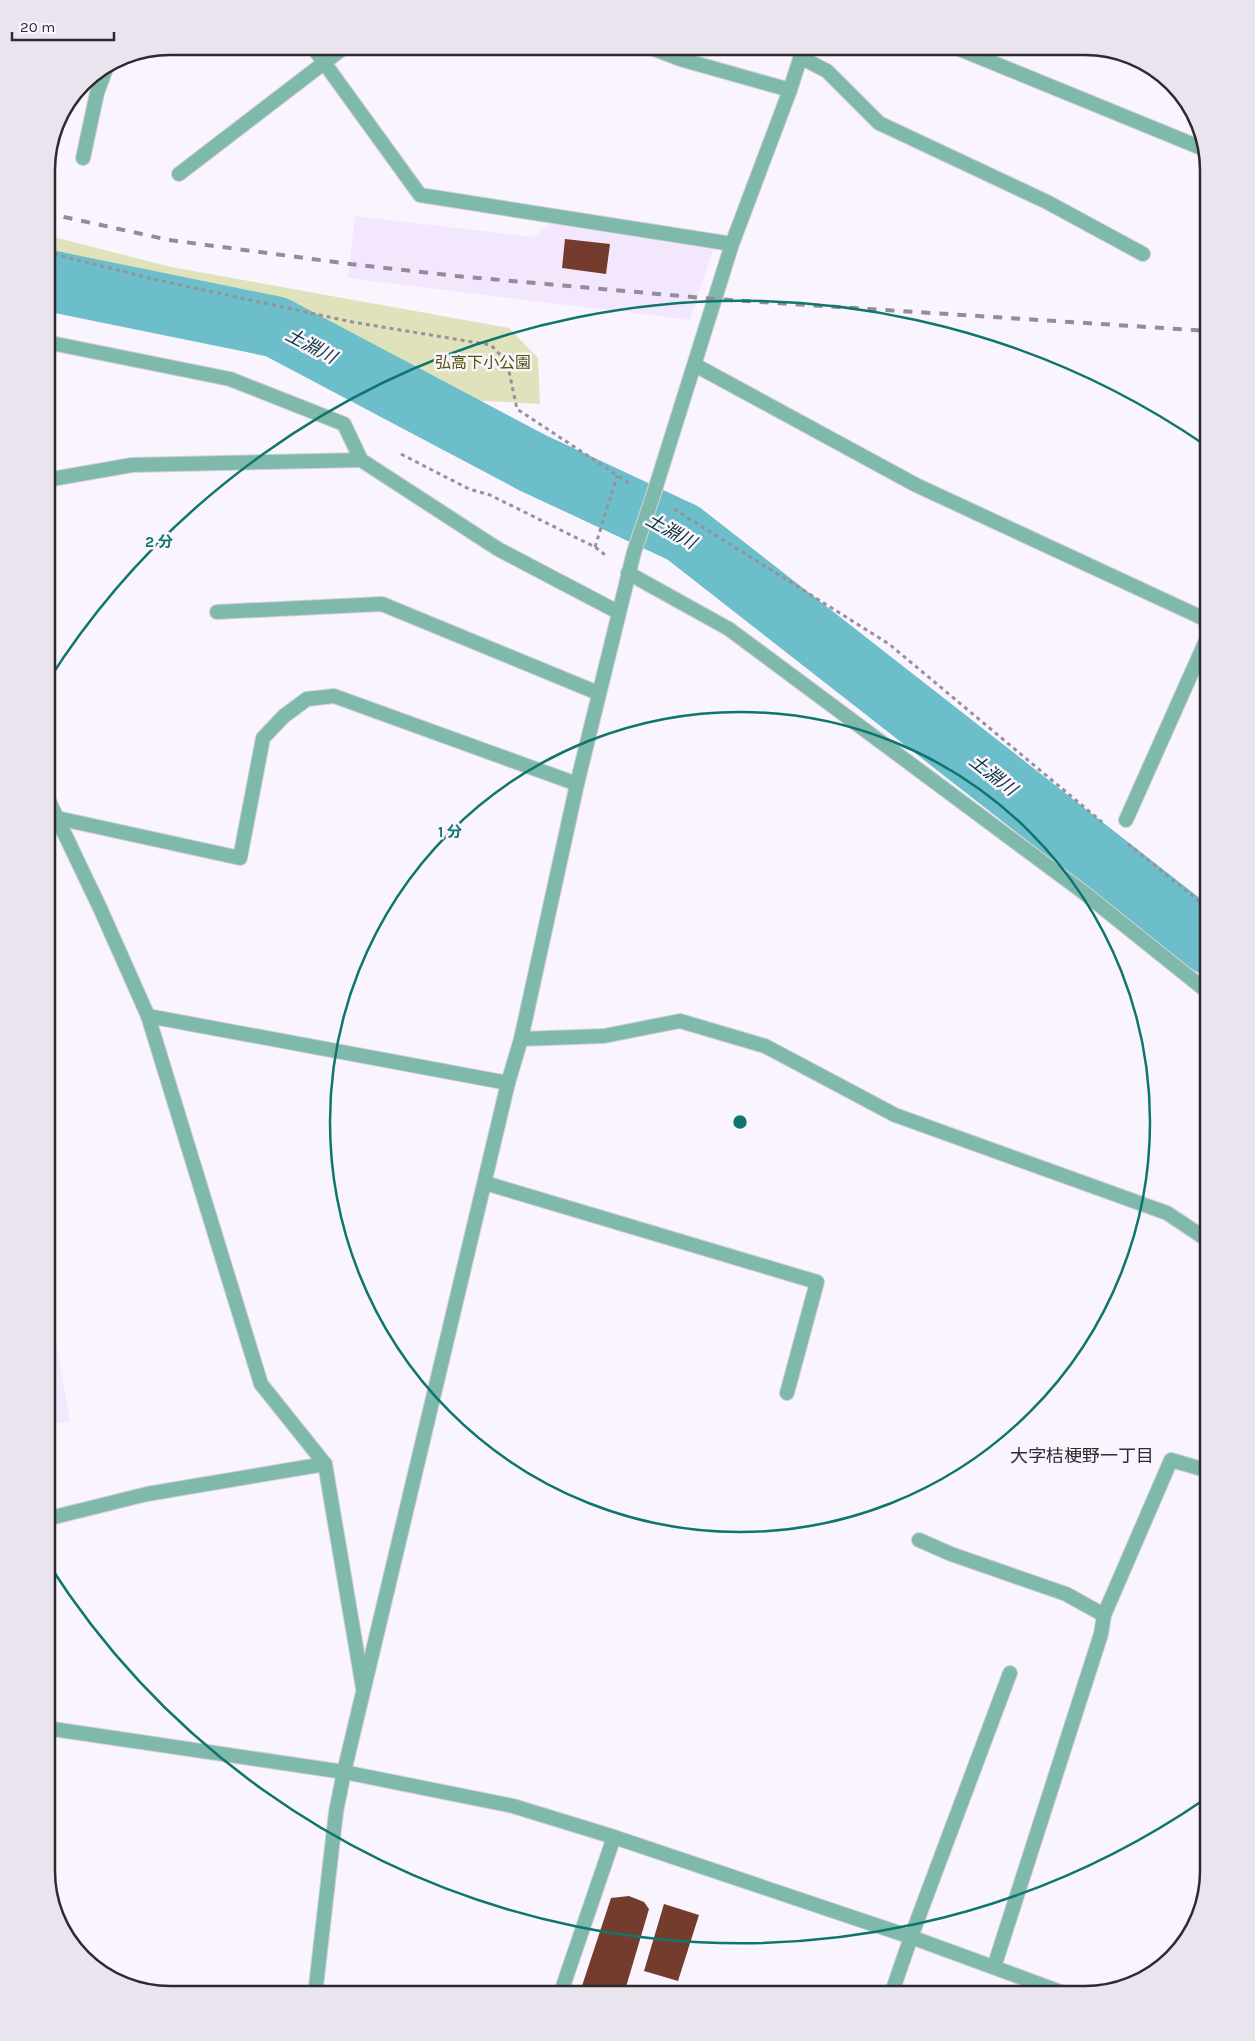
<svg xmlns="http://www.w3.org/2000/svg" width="1255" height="2041" viewBox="0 0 1255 2041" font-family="Karla,'Noto Sans JP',sans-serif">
	<rect width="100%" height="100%" fill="#f9f4fd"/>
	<g fill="#f3e7fd">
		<polygon points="355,216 533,237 550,224 713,250 690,320 348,278"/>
		<polygon points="46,1286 70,1421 46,1426"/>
	</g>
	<polygon fill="#e0e2bc" points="46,235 171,267 509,328 538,358 540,404 470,400 332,338 261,311 78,270 46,261"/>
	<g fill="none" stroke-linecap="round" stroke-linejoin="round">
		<polyline stroke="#6cbeca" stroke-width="61" points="46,280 276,327 533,463 683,533 1209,944"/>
	</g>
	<g fill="#733c2d">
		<polygon points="565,239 610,244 606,274 562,268"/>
		<polygon points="629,1896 644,1902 649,1909 626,1987 648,1995 579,1995 611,1898"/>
		<polygon points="664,1904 699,1915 678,1981 644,1971"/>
	</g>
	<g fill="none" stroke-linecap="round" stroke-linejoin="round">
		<g stroke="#d4d0d8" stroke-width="16">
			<g id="minor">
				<polyline points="312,46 420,195 732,244"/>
				<polyline points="646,46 680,59 790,90"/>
				<polyline points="952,46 1204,149"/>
				<polyline points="800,57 827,71 879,123 1047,202 1143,254"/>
				<polyline points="83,158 97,93 107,66"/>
				<polyline points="179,174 346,46"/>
				<polyline points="46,342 230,379 344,424 361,460 498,549 618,612"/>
				<polyline points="695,365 916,485 1209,621"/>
				<polyline points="46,480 132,465 361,460"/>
				<polyline points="628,573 729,629 1083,892 1209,993"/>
				<polyline points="217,612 382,604 598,693"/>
				<polyline points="46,795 100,908 148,1016 261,1384 325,1464 363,1688"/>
				<polyline points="57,818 240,858 263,738 284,716 307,699 334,696 577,784"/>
				<polyline points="1126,820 1209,634"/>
				<polyline points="148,1016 508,1083"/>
				<polyline points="521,1039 604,1036 680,1021 765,1046 895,1115 1167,1213 1209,1241"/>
				<polyline points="485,1183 817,1282 787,1393"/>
				<polyline points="46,1519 147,1494 325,1464"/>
				<polyline points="919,1540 951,1554 1066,1594 1104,1615 1101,1634 994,1967"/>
				<polyline points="1104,1615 1171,1460 1209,1471"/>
				<polyline points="560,1995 614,1837"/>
				<polyline points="891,1995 911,1937 1010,1673"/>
			</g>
		</g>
		<g stroke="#d4d0d8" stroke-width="16">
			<g id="tertiary">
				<polyline points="46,1728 344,1772 513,1806 614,1837 911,1937 1069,1995"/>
				<polyline points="315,1995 336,1812 344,1772 508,1083 521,1039 577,784 634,552 653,496 732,244 790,90 804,46"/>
			</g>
		</g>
		<g stroke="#969299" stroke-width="3" stroke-dasharray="4 4" stroke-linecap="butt">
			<polyline points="46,252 153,279 352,322 491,345 507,362 517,409 632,485"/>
			<polyline points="401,454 469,489 490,495 595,547 608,557"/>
			<polyline points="674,509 889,644 1102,822"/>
			<polyline points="595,547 617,476"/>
			<polyline points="1128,844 1209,909"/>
		</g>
		<use href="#minor" stroke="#7fb9ac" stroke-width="14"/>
		<use href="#tertiary" stroke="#7fb9ac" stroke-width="14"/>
		<polyline stroke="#928e95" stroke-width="4" stroke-dasharray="9 9" stroke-linecap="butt" points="46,213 169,240 350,264 456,276 715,299 1209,331"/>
	</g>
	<g fill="none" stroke="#0f766e" stroke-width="2.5">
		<circle cx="740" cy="1122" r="410"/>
		<path d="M1205 1799A821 821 0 0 1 48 1563M48 681A821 821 0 0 1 1205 445"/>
	</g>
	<g text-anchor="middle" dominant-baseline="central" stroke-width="5" stroke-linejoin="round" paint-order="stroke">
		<g font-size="16" fill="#535309" stroke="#f9f4fd">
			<text x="483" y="362">弘高下小公園</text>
		</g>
		<g font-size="18" font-style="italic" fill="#083237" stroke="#f9f4fd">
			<text transform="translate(311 346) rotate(28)">土淵川</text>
			<text transform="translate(671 531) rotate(29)">土淵川</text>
			<text transform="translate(993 775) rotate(38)">土淵川</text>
		</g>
		<g font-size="18" fill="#2e2b30" stroke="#f9f4fd">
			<text x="1082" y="1456">大字桔梗野一丁目</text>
		</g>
	</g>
	<path d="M0 0H1255V2041H0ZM170 55H1085A115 115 0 0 1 1200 170V1871A115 115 0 0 1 1085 1986H170A115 115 0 0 1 55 1871V170A115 115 0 0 1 170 55Z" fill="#e9e4ed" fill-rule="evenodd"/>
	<path fill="none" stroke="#2e2b30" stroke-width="2.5" d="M170 55H1085A115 115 0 0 1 1200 170V1871A115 115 0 0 1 1085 1986H170A115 115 0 0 1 55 1871V170A115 115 0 0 1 170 55Z"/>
	<circle cx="740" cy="1122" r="8" fill="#0f766e" stroke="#f9f4fd" stroke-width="2.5"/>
	<g font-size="15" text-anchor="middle" font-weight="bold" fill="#0f766e" stroke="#f9f4fd" stroke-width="5" stroke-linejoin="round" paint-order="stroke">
		<text x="159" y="547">2 分</text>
		<text x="450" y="837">1 分</text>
	</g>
	<path d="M12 32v8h102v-8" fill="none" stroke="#2e2b30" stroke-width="2.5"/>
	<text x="20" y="32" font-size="15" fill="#2e2b30" stroke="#f9f4fd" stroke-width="4" paint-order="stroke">20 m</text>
</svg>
